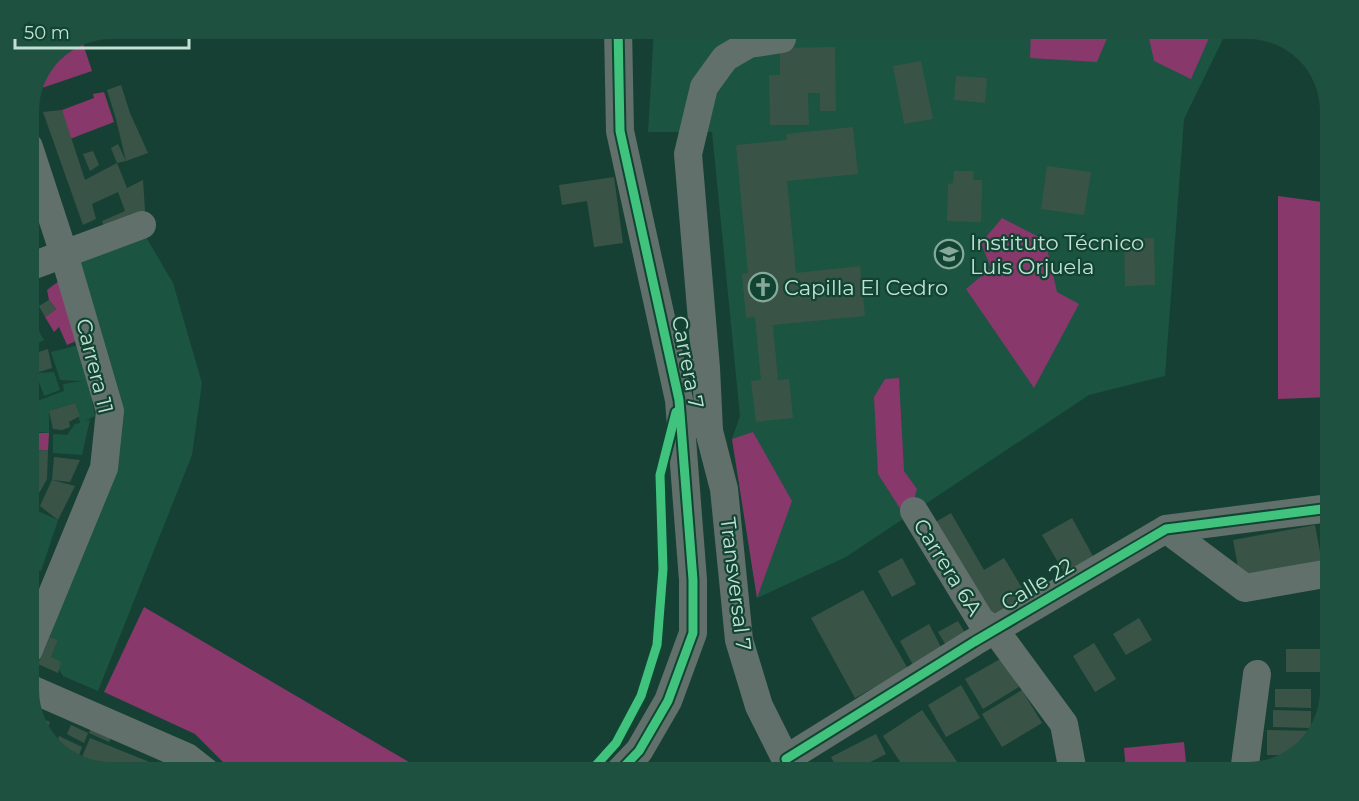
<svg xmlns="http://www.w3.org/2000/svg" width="1359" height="801" viewBox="0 0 1359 801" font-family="Montserrat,sans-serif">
	<rect width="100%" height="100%" fill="#174034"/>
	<g fill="#1b5440">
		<polygon points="654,29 1228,29 1184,119 1165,376 1089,395 846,557 757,598 732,439 740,416 712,132 648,132"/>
		<polygon points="146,237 173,283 202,383 192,455 98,691 63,676 51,657 58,640 50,637 123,417 80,261"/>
		<polygon points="37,328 44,340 29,348 29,330"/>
		<polygon points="79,345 88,380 95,416 85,421 90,420 82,455 53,453 53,434 67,435 75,424 80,423 75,403 49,411 49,433 29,431 29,404 64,391 63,384 82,381 60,380 51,352"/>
		<polygon points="54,372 60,390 44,396 36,373"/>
		<polygon points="29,507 58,520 41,571 29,567"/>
	</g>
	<g fill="#88386b">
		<polygon points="1031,29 1031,28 1111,29 1097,62 1030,58"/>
		<polygon points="1147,29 1213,29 1191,79 1154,61"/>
		<polygon points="82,41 92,71 36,90 53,53"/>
		<polygon points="104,92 114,122 70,139 62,110 94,98 93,94"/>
		<polygon points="1278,196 1330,203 1330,397 1278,399"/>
		<polygon points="1002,218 1045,240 1057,292 1079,304 1034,388 966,289 991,268 981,243"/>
		<polygon points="59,281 76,341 67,345 59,327 54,332 45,317 56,309 49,300 47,290"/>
		<polygon points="899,378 904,471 917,489 908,521 878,474 874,397 885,379"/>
		<polygon points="753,432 792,501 757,598 732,439"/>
		<polygon points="29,433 49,433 48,450 29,451"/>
		<polygon points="144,607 426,772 233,772 195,734 104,692"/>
		<polygon points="1184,742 1187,772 1126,772 1124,748"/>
	</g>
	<g fill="#395447">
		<polygon points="835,47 836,111 820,111 820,93 808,93 809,125 770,125 769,75 780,75 780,48"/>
		<polygon points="921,61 933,119 904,124 893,66"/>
		<polygon points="956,76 987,78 985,103 954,100"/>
		<polygon points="121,85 130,113 148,153 126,161 116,119 107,90"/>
		<polygon points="62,110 85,180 117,163 127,188 143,180 145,211 106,232 102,221 125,211 118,192 92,204 96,219 83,225 43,112"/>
		<polygon points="853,127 858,174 787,181 796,273 860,266 865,316 773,325 778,380 789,379 793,418 756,422 751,381 761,380 755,317 746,318 742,274 748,273 736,145 787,140 786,134"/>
		<polygon points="118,144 126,161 117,163 111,148"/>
		<polygon points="93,151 99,165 90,171 83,154"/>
		<polygon points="1047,166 1091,172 1084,215 1041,209"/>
		<polygon points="954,171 974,171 973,180 982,180 981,222 947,221 948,184 953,183"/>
		<polygon points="614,177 623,243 594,247 587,201 562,205 559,185"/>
		<polygon points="1154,238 1155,285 1125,286 1124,239"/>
		<polygon points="49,300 56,309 45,317 39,306"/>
		<polygon points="48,349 52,368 36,373 29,361 29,355"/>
		<polygon points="75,403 80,416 69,422 70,427 62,430 53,429 49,411"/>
		<polygon points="48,450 47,479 34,502 29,500 29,451"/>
		<polygon points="54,457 80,460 70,482 52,480"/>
		<polygon points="52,480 75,486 58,520 40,506"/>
		<polygon points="951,513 984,570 1004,558 1028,598 978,627 922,530"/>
		<polygon points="1072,518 1094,558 1065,574 1042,535"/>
		<polygon points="1315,525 1322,563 1240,578 1233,540"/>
		<polygon points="902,558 916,584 892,597 878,571"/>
		<polygon points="863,590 908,669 855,698 811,618"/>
		<polygon points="1139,618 1152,640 1126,655 1113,634"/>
		<polygon points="958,621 968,638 948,649 938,632"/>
		<polygon points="929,624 942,649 913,665 900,641"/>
		<polygon points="50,637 58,640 51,657 61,662 58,673 38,664"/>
		<polygon points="1094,643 1116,679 1095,692 1073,656"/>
		<rect x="1286" y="649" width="42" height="23"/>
		<polygon points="1002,658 1019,687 983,709 965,679"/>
		<polygon points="961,685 980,718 946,737 928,705"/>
		<polygon points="1275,689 1311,689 1311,708 1275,707"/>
		<polygon points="1022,690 1042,723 1002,747 982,714"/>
		<polygon points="1321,691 1330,691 1324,716 1320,716"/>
		<polygon points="922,710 964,772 907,772 883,736"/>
		<polygon points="1273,710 1311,711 1311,728 1273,727"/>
		<polygon points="35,716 50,722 44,735 40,731"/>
		<polygon points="71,725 88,733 84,743 67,734"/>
		<polygon points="92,725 113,734 109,742 89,733"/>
		<polygon points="1267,730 1316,731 1316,734 1295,755 1267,755"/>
		<polygon points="876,734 886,754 851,772 839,772 831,757"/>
		<polygon points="59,736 82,747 76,763 70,761 56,747"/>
		<polygon points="90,738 174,772 120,772 82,757"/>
		<polygon points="1265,760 1291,760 1289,762 1265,768"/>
	</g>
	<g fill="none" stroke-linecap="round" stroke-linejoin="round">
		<g stroke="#62706b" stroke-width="28">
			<polyline points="618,28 620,131 679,400 693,580 693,633 668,701 639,751 619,772"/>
			<polyline points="29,147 64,254 110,411 104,468 29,650"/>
			<polyline points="29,267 142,225"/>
			<polyline points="696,418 709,431 724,489 739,640 759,706 792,772"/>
			<polyline points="709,431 706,368 688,154 704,87 725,58 749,44 782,39"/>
			<polyline points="914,511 981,621 995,630 1064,724 1073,772"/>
			<polyline points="1166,529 1245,588 1330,573"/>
			<polyline points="29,688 187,757 206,772"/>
			<polyline points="786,759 974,642 1166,529 1330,508"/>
			<polyline points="1244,772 1257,674"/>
		</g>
		<g stroke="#143" stroke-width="13">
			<g id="cycleway">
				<polyline points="618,28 620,131 679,400 693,580 693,633 668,701 639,751 619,772"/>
				<polyline points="786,759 974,642 1166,529 1330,508"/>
				<polyline points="590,772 616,743 641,696 657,645 663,569 660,475 676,412"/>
			</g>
		</g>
		<use href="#cycleway" stroke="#40c37c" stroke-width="9"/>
	</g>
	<defs>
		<g id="university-ring" transform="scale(1.5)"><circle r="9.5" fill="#143" stroke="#86a99b" stroke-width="1.5"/><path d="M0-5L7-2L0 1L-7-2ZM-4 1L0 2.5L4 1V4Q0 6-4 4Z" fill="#86a99b"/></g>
		<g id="church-ring" transform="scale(1.5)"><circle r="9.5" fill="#143" stroke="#86a99b" stroke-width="1.5"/><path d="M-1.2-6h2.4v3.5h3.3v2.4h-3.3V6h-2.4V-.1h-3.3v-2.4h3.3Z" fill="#86a99b"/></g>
	</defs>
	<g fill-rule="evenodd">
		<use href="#university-ring" x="949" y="254"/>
		<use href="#church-ring" x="763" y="287"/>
	</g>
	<g text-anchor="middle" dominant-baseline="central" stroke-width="4.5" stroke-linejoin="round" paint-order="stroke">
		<g font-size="21" fill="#c2e1d3" stroke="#143" text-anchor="start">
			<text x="970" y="242">Instituto Técnico<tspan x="970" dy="24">Luis Orjuela</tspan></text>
			<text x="784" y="287">Capilla El Cedro</text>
		</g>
		<g font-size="21" fill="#c2e1d3" stroke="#143">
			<text transform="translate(688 362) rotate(79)">Carrera 7</text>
			<text transform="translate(95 366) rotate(76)">Carrera 11</text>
			<text transform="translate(948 567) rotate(58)">Carrera 6A</text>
			<text transform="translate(736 584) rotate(83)">Transversal 7</text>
			<text transform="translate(1037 584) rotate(-31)">Calle 22</text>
		</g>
	</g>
	<path d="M0 0H1359V801H0ZM111 39H1248A72 72 0 0 1 1320 111V690A72 72 0 0 1 1248 762H111A72 72 0 0 1 39 690V111A72 72 0 0 1 111 39Z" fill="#1f5140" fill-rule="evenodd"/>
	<path d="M15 39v9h174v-9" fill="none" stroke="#c2e1d3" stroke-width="3"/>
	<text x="24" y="39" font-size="18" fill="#c2e1d3" stroke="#114433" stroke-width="4.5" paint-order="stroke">50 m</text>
</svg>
